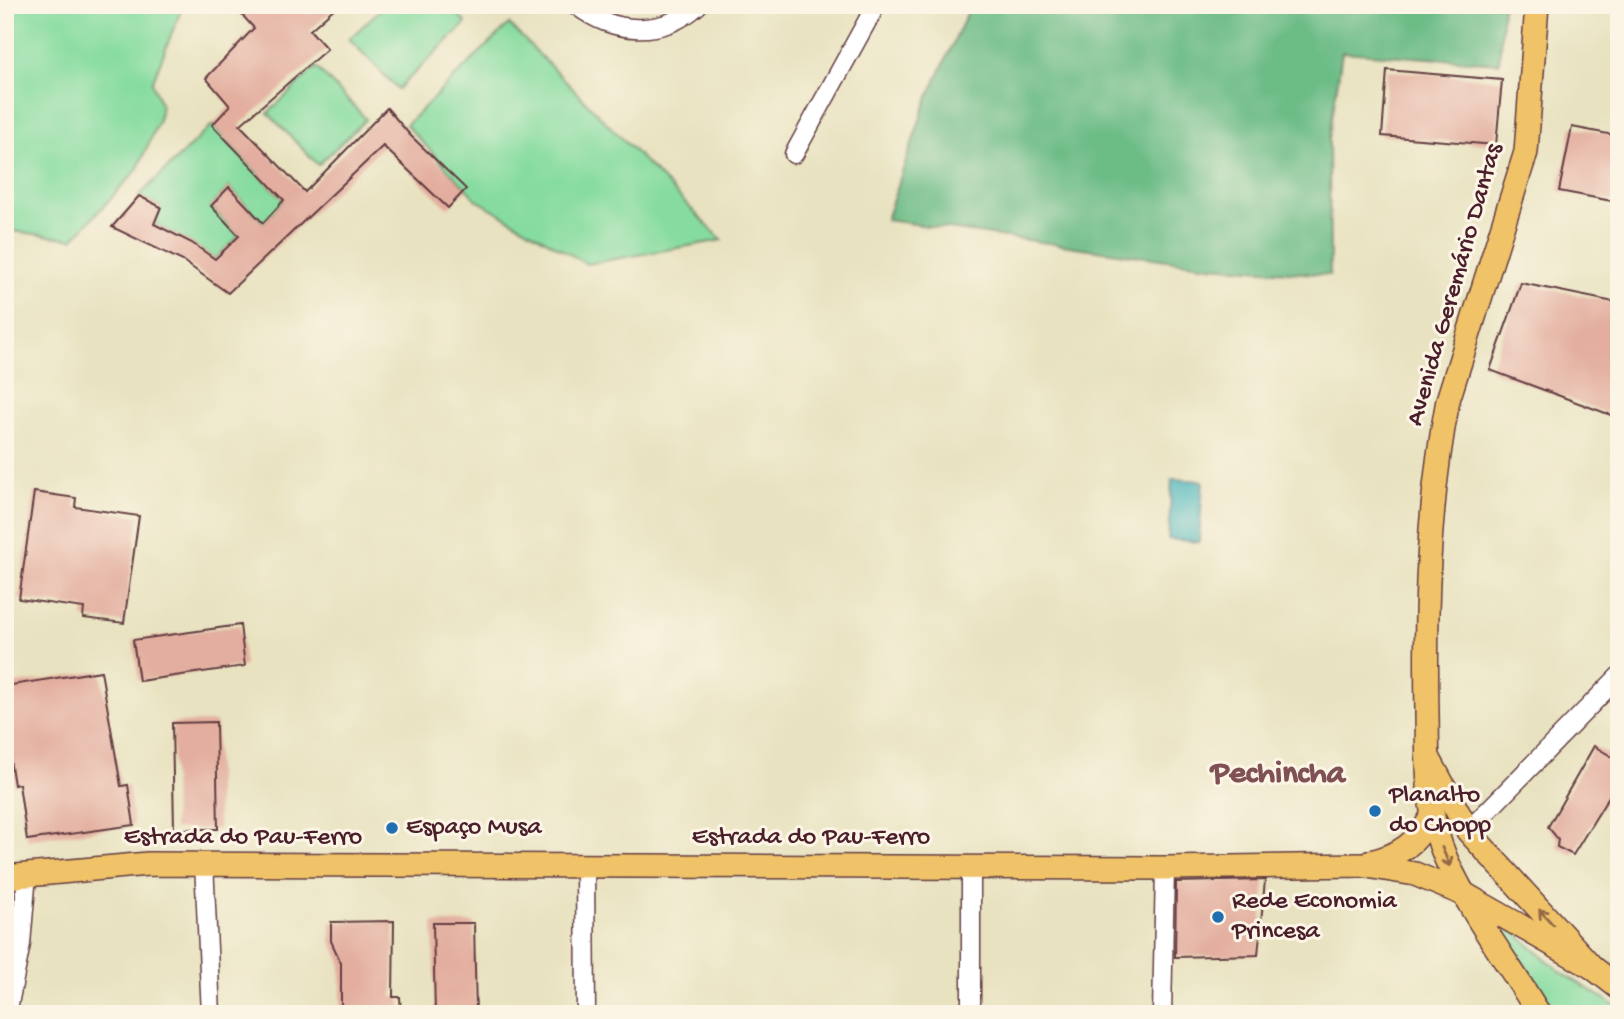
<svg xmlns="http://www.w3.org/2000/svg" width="1624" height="1019" viewBox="0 0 1624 1019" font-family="'Gochi Hand',sans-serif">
	<rect width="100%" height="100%" fill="#fcf5e5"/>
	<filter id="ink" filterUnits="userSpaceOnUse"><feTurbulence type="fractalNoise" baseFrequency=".0143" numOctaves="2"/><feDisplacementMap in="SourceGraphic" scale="14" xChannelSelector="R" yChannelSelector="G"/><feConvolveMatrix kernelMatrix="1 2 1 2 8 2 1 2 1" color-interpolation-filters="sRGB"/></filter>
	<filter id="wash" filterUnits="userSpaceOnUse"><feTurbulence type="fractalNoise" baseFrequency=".00686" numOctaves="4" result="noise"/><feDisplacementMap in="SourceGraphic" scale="28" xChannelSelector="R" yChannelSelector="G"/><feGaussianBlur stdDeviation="1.57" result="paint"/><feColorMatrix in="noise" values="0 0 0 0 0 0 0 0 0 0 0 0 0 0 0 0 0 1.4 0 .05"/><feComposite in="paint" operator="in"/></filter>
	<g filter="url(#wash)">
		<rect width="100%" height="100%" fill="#e8e2c0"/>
		<g fill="#86dca0" stroke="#687e66" stroke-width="2">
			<polygon points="5,5 183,5 152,83 161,105 159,120 137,170 73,239 5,230"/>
			<polygon points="385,5 449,5 466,23 398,89 349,39"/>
			<polygon points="509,24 722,240 587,264 477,200 406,125"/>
			<polygon points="316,67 366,119 318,165 268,113"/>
			<polygon points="212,125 284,200 263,223 229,187 211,206 239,236 215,259 191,243 154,224 160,207 139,196"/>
			<polygon points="1497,924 1506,925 1561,972 1619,1008 1619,1014 1545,1014"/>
		</g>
		<polygon fill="#6cbc86" stroke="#5b6e58" stroke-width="2" points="971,5 1503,5 1499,63 1342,52 1329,139 1330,275 1209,266 886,220 926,102"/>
		<polygon fill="#42b2ba" stroke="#466872" stroke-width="2" points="1172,479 1203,481 1199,542 1168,539"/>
		<g id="blocks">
			<g fill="#e3ae9f">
				<polygon points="233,5 338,5 310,30 327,49 240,125 305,192 387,108 410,135 466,189 448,208 383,146 228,293 183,261 112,227 139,196 161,207 154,224 192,243 215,259 239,236 211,206 229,187 263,223 284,200 212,125 230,106 206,78 254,28"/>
				<polygon points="1387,70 1502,80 1496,145 1382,136"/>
				<polygon points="1572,127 1619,136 1619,168 1612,201 1559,191"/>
				<polygon points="1521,283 1619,303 1619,418 1490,370"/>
				<polygon points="34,492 76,498 75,507 139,516 124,623 83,618 84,608 19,599"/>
				<polygon points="240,625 245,666 139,681 133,640"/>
				<polygon points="101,671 121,786 128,785 134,825 27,840 19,784 14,785 5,728 5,686"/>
				<polygon points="216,722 218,829 174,829 172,723"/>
				<polygon points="1594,746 1619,761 1619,780 1573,855 1557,847 1558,839 1548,827"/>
				<polygon points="1265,880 1258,955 1175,957 1176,882"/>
				<polygon points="394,921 393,997 400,997 401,1014 341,1014 341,963 331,941 331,922"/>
				<polygon points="433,923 474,923 476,1014 435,1014"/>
			</g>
		</g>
	</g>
	<g filter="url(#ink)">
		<use href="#blocks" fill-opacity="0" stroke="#623c41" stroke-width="2"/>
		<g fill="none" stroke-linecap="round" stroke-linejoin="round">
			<g stroke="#623c41" stroke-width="21">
				<g id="minor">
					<path d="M576,5c37,29 86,33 122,0"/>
					<polyline points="794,154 876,5"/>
					<polyline points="1468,831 1619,676"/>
					<polyline points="204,863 211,1014"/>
					<polyline points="585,865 586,1014"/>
					<polyline points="7,1014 21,944 27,874"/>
					<polyline points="971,1014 971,866"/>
					<polyline points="1162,1014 1165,868"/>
				</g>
			</g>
			<g stroke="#623c41" stroke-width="26">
				<g id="major">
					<path d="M1537,5l-11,147 -78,248c-20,104 -23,207 -21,312 1,51 -2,99 19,147 23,52 63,105 93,155"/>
					<polyline points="1428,757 1468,831 1592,967 1619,988"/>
					<path d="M1371,862c29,-7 46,-19 61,-46"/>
					<polyline points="5,877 148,864 1165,868 1361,865 1415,874 1466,895 1592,967"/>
				</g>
			</g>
			<use href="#minor" stroke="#fff" stroke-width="18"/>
			<use href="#major" stroke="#f0c369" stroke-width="23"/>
		</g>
		<defs><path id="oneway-shaft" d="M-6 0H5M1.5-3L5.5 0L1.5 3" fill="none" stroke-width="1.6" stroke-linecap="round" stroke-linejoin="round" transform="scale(1.75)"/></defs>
		<g stroke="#956947">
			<use href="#oneway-shaft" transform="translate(1446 857) rotate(67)"/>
			<use href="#oneway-shaft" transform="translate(1546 917) rotate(-132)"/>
		</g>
	</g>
	<g fill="#1f6fb2" stroke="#fcf5e5" stroke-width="2.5">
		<circle cx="1375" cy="811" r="7"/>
		<circle cx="392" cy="828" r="7"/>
		<circle cx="1218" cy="917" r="7"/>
	</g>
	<g text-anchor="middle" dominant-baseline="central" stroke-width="6" stroke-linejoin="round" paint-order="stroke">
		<g font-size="26" fill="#4a1f2b" stroke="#fcf5e5">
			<text transform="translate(1456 285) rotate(-74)">Avenida Geremário Dantas</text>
			<text x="243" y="838">Estrada do Pau-Ferro</text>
			<text x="811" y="838">Estrada do Pau-Ferro</text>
		</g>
		<g font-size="26" fill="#4a1f2b" stroke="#fcf5e5" text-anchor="start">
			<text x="1389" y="796">Planalto<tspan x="1389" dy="30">do Chopp</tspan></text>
			<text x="406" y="828">Espaço Musa</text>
			<text x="1232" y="902">Rede Economia<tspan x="1232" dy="30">Princesa</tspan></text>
		</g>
		<g font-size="33" font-weight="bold" fill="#805154" stroke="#fcf5e5">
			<text x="1278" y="775">Pechincha</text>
		</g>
	</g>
	<rect width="1624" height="1019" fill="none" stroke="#fcf5e5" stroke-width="28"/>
</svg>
